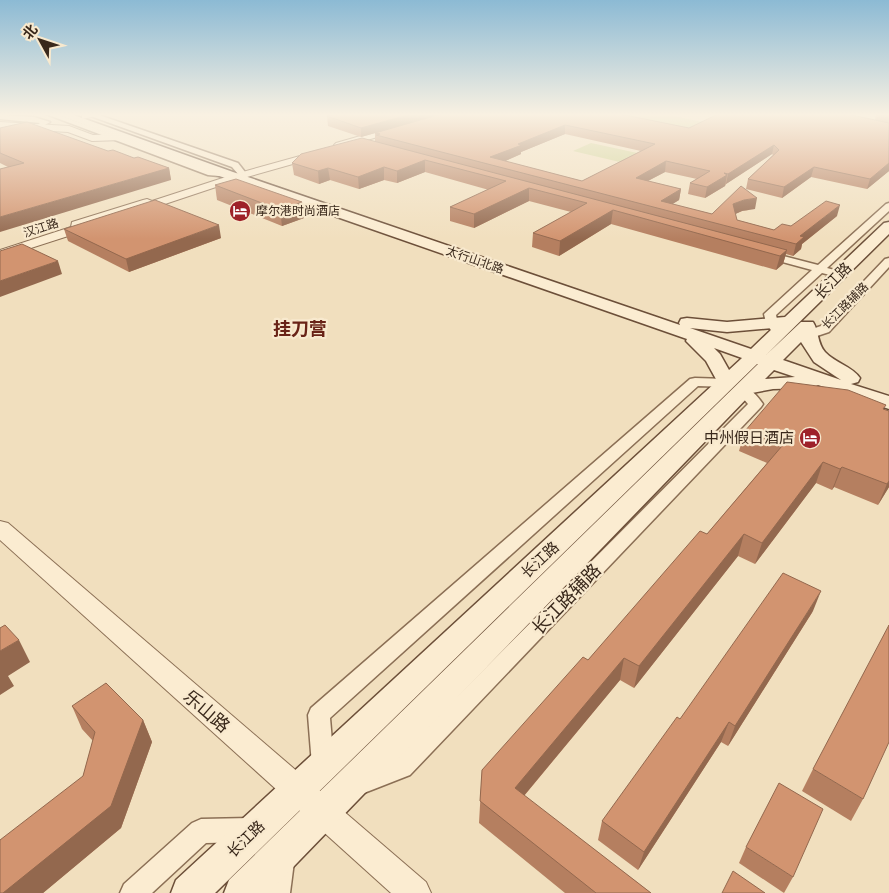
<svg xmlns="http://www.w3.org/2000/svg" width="889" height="893" viewBox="0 0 889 893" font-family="'Roboto Serif','Noto Sans SC',serif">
	<rect width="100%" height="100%" fill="#f1dfbe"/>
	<g fill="#ccd091">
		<polygon points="588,114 665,114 707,123 683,135"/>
		<polygon points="591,143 642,154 624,163 573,151"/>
	</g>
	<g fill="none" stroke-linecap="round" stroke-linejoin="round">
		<g stroke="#8b6f55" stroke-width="3">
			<g id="minor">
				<polygon points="46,114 56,114 212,171 229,173 233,175 229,177 208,175"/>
				<polygon points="85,114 96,114 238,163 245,172 238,174 232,167"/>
				<polygon points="0,115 34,117 50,122 38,129 34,127 40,123 0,119"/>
				<polygon points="889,203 889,211 827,268 842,272 843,274 842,276 838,277 822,273 776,315 778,323 785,333 783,336 775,336 766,323 764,314 812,270 760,256 759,254 760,252 764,251 818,265 886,204"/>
				<polygon points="889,258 889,267 829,332 802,341 794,341 792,338 794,335 821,326 885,259"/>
				<polygon points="695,378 727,379 734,383 727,387 698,386 330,718 334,765 331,772 323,775 315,772 312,765 308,715 311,708 690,379"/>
				<path d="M742,385c8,2 16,12 21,19l-2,3 -351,368 -46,18 -8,-3 -4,-8 4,-8 38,-14 354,-356 -13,-15z"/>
				<polygon points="250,818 259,822 262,830 259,838 250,842 206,843 152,893 120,893 124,884 192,823 201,819"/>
				<polygon points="281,849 290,853 294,862 290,893 264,893 268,862 272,853"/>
			</g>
		</g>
		<g stroke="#8b6f55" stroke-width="2">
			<g id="tertiary">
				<polygon points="86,114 106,114 82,119 82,115"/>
				<polygon points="0,122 69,126 93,135 122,134 127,137 122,140 92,141 68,132 0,128"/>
				<polygon points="399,125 403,128 402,130 339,148 334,145 336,143"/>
				<polygon points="318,151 321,152 321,156 240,179 141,212 137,213 132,211 94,223 93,228 0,258 0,250 71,227 72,222 143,200 147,199 152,201 232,175"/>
				<polygon points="0,521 8,523 426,882 431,893 391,893 0,540"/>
			</g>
		</g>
		<g stroke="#6c4f39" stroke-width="3">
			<path id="secondary" d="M56,114h15l162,58 447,153 -1,-2 2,-4 6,-1 40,4 58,-5 99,-94 5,-1v12l-123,121 35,-33h12c6,9 4,21 12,30 10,11 27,14 35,26l-2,4 -7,2 38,12v13l-71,-24 -7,3 -38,1 -21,4 -484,500h-44l5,-13 529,-516h-1l-542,529h-44l5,-13 541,-499 -11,-20 -20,-20 1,-2 -462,-161zM690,328l37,4 46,-4 -22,21zM801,342l13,20 27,18 -58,-20zM714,348l28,10 -13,12 -9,-16zM774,370l21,7 -30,2z"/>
		</g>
		<use href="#minor" fill="#fbecd1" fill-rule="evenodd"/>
		<use href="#tertiary" fill="#fbecd1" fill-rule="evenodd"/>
		<use href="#secondary" fill="#fbecd1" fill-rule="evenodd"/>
	</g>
	<g fill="#b57f60" fill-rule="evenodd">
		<path d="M876,114h13v57l-22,18 -56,-12 -29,21 -36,-9 2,-10 25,-24 -1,-1 -46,30 -1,2 -20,12 -17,-4 2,-11 7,-4 -32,-7 -17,9 33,8 -2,11 -7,4 40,10 43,-5 -13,2 -7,3 2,6 37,10 63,-14 -35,28 -1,5 -8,7 -7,-2 -3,10 -7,6 -165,-46 -52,32 -27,-9 1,-14 38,-21 -42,-11 -55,27 -24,-7v-14l39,-17 -64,-18 -28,11 -13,-3 -25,9 -29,-9 -11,4 -25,-9 -2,-12 83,-22v-8l-14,4 -33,-11 -1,-10 362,12 186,-8zM565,134l76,17 -59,30 -77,-20 16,-7v-2z"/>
		<polygon points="0,128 108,151 169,168 171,180 8,167 0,163"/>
		<polygon points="215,185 302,202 304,218 282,226 217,200"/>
		<polygon points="64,229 221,238 129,272 68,241"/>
		<polygon points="884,409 889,411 889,487 878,505 834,487 832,490 816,483 755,564 738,556 634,688 620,680 524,796 651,893 565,893 479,823 482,770 588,660 707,534 767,463 739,451 745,431"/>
		<polygon points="813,611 728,746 721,742 638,870 598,840 602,821"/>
		<polygon points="72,706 143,720 152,742 121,828 43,893 0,893 83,776 93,741 82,729"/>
		<polygon points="813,769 863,799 851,821 802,791"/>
		<polygon points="746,847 793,877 784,893 739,863"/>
	</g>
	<g fill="#93684e">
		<polygon points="411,114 444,114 361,137 361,128"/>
		<polygon points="565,125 565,134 521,152 521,154 494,166 490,157 518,144"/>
		<polygon points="774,145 772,154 726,184 728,174"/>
		<polygon points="425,160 425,172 397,183 397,171"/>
		<polygon points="666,161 665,172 634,188 636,178"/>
		<polygon points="889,163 889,171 867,189 870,179"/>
		<polygon points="384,167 384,180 359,189 358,177"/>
		<polygon points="814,167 811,177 782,198 784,187"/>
		<polygon points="169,168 171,180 0,232 0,217"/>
		<polygon points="328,168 330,180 319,184 318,171"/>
		<polygon points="727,175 725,186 705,198 707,187"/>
		<polygon points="529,188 529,201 474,228 474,214"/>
		<polygon points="681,189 679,200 663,210 661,201"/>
		<polygon points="757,198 755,209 742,211 731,216 733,204 744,200"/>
		<polygon points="302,202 304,218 282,226 280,210"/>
		<polygon points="840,205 837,216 802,244 801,249 793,256 796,244 800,236"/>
		<polygon points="613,210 611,224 559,256 560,241"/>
		<polygon points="219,225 221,238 129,272 126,259"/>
		<polygon points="787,250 783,264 776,270 780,256"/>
		<polygon points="58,261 62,274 0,297 0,281"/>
		<polygon points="823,462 816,483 755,564 762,543"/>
		<polygon points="842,467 834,487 832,490 840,469"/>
		<polygon points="889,481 889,487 878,505 887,484"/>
		<polygon points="744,534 738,556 634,688 639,666"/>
		<polygon points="821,591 813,611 728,746 735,726"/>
		<polygon points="19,640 30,662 8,676 14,686 0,695 0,651"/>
		<polygon points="624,658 620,680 512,810 515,788"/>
		<polygon points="143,720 152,742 121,828 43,893 3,893"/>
		<polygon points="729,722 721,742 638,870 644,852"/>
	</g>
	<g fill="#d29470" stroke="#93684e" fill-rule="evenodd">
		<polygon points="336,114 411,114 361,128 327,116"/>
		<path d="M441,114h179l69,14 29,-14h129l42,9v40l-19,16 -56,-12 -30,20 -36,-8 31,-29 -5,-5 -46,29 -4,-1 3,2 -20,12 -17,-4 20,-12 -44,-10 -30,17 45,11 -20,12 51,13 29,-28 16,12 -13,2 -11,4 4,16 37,10 8,-6 9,2 35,-25 14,4 -40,31 4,1 -8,7 -420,-109 4,-1 -5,-1zM565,125l90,19 -73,37 -92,-24 32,-12 -4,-1z"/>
		<polygon points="27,122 108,151 113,150 134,158 138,157 169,168 0,217 0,169 24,163 0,153 0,128"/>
		<polygon points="362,138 787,250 780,256 613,210 560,241 533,233 587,203 529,188 474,214 450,207 506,181 425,160 397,171 384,167 358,177 328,168 318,171 292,163 301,154"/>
		<polygon points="236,179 302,202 280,210 215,185"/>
		<polygon points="155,200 219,225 126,259 64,229"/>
		<polygon points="22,244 58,261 0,281 0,251"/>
		<polygon points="787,382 848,390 886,405 883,409 889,411 889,481 887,484 842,467 840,469 823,462 762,543 744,534 639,666 624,658 515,788 651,893 596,893 480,801 482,770 583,657 588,660 700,531 707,534 782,446 745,431"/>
		<polygon points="783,573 821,591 735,726 729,722 644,852 602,821 677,717 680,719"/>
		<polygon points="5,625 19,640 0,651 0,628"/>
		<polygon points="889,625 889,742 863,799 813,769"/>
		<polygon points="106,683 143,720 111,806 3,893 0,893 0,840 83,776 95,732 72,706"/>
		<polygon points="779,783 823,809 793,877 746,847"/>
		<polygon points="733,871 765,893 722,893"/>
	</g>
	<linearGradient id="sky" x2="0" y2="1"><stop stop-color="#8cbad4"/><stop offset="0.48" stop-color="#f9f1e2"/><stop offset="1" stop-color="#f9f1e2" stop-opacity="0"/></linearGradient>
	<rect width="889" height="239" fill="url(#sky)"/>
	<defs>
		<g id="hotel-disc" transform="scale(1.125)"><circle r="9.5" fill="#9e2129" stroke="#f8e9ce"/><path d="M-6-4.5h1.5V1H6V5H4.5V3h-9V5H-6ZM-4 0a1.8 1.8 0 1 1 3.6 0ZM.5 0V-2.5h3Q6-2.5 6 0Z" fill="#fff"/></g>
	</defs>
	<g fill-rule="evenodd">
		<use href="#hotel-disc" x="240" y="211"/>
		<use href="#hotel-disc" x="810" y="438"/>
	</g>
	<g text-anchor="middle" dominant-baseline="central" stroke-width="4.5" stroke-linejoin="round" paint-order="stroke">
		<g font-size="12" fill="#39281b" stroke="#f8e9ce" text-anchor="start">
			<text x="256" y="211">摩尔港时尚酒店</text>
		</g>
		<g font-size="12" fill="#39281b" stroke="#f8e9ce">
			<text transform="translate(41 228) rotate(-18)">汉江路</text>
			<text transform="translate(475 260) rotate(19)">太行山北路</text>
			<text transform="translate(845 306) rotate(-45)">长江路辅路</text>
		</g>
		<g font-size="15" fill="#39281b" stroke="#f8e9ce">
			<text transform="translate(833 281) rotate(-45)">长江路</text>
			<text transform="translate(540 560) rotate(-43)">长江路</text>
			<text transform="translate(246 839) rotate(-44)">长江路</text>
		</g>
		<g font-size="15" fill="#39281b" stroke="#f8e9ce" text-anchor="end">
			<text x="794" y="438">中州假日酒店</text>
		</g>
		<g font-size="18" font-weight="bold" fill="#692317" stroke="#f8e9ce">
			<text x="300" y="328">挂刀营</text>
		</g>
		<g font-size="18" fill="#39281b" stroke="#f8e9ce">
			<text transform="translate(566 599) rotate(-46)">长江路辅路</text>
			<text transform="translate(207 711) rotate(41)">乐山路</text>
		</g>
	</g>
	<g transform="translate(40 40) rotate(310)" stroke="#f8e9ce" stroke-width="4" paint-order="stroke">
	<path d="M0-4L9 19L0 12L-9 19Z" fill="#39281b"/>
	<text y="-8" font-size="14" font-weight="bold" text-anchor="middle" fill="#39281b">北</text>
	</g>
</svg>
